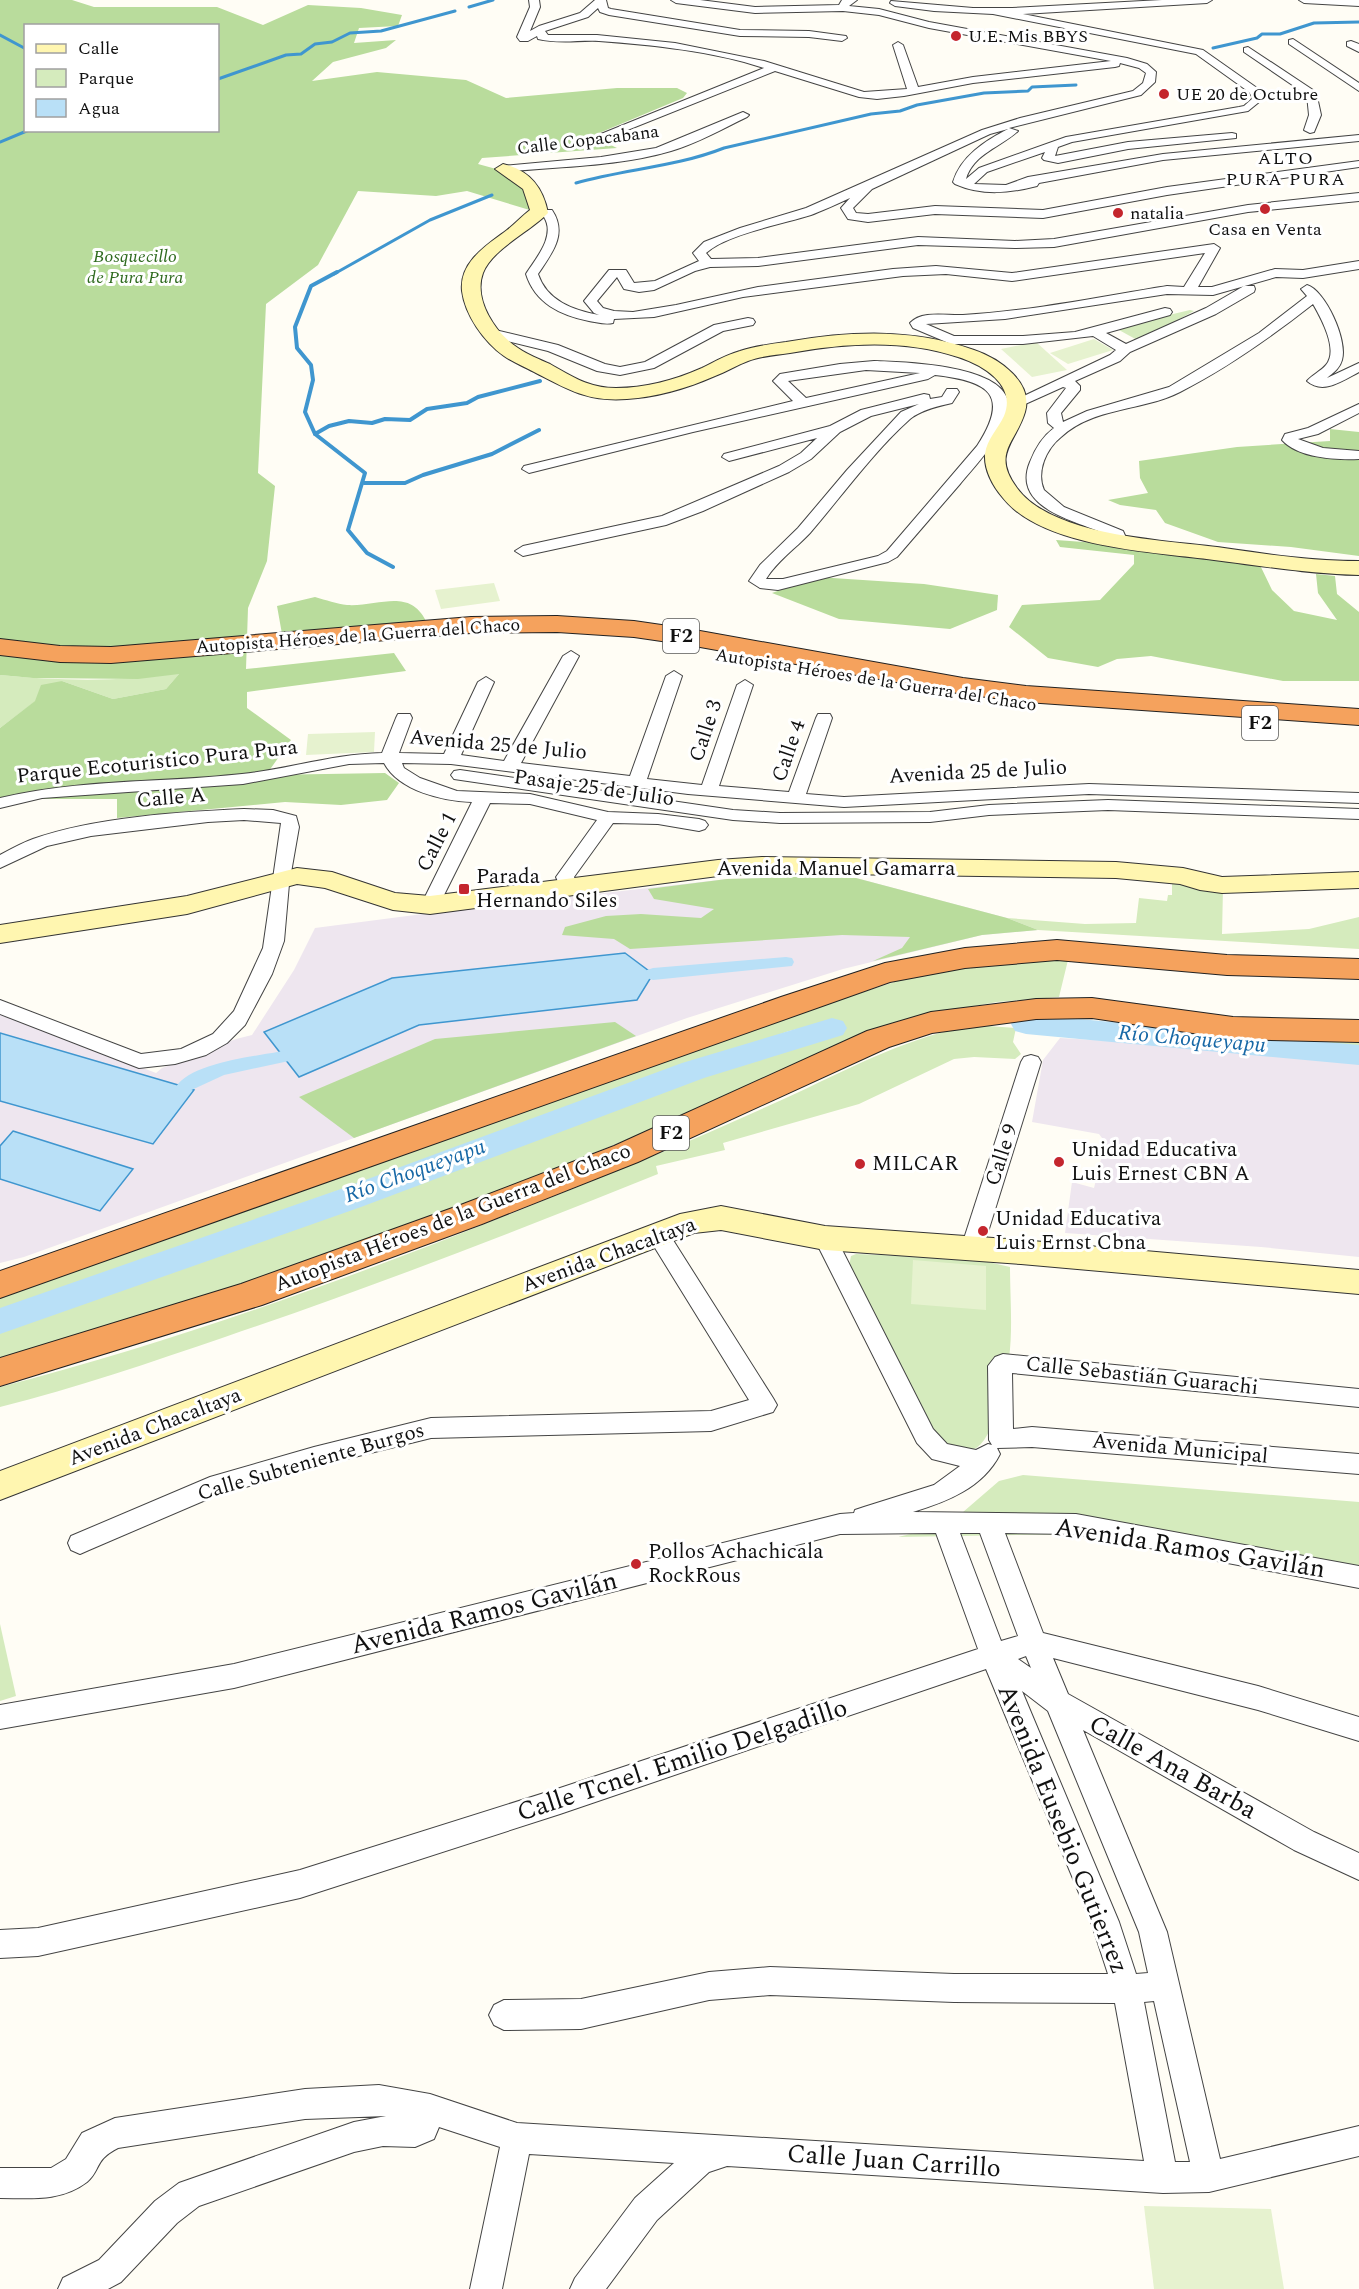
<svg xmlns="http://www.w3.org/2000/svg" width="1359" height="2289" viewBox="0 0 1359 2289" font-family="Spectral,serif">
	<rect width="100%" height="100%" fill="#fffdf5"/>
	<g fill="#eee6ef">
		<polygon points="795,877 856,878 1007,918 1038,930 982,935 843,969 687,1018 24,1257 0,1263 0,1013 156,1073 162,1068 236,1039 252,1035 294,970 315,928 438,912 727,879"/>
		<polygon points="1060,1038 1146,1043 1359,1064 1359,1257 1261,1247 1065,1233 1072,1182 1094,1188 1105,1142 1099,1134 1032,1122 1043,1060"/>
	</g>
	<g fill="#d5ebbd">
		<polygon points="1190,310 1194,311 1139,341 1119,330 1127,325"/>
		<path d="M180,673l-14,16 -53,10 -51,-18 -62,47v-53c60,6 121,7 180,-2z"/>
		<polygon points="1172,883 1223,888 1222,934 1309,929 1359,917 1359,949 1038,930 1007,918 1085,924 1136,923 1139,898 1167,901 1168,895 1172,895"/>
		<polygon points="1018,960 1068,960 1059,997 997,1002 935,1013 462,1207 241,1286 0,1359 0,1330 745,1062 843,1030 835,1020 789,1031 0,1310 0,1296 823,1005 907,978 967,965"/>
		<path d="M974,1025l42,3 -3,14 8,12 -6,5 -41,-2 -20,2 -95,45 -136,39 2,7 -69,16 2,8c-143,58 -286,113 -433,163 -74,25 -148,51 -225,70v-20c225,-58 445,-145 660,-234 47,-19 93,-40 139,-61 57,-27 113,-56 175,-67z"/>
		<polygon points="1085,1030 1359,1043 1359,1058"/>
		<path d="M856,1254l119,5 35,8c0,29 3,62 -1,91 -2,21 -16,85 -35,91 -11,4 -24,-3 -35,-7l-90,-176 2,-10z"/>
		<polygon points="1023,1475 1359,1502 1359,1587 1083,1534 898,1537 948,1525 999,1481"/>
		<polygon points="0,1624 16,1696 0,1701"/>
	</g>
	<g fill="#b9dc9c" fill-rule="evenodd">
		<path d="M0,0h72l22,7h123l46,18 45,-20 53,3 41,7 -4,11 -39,2 -5,15 42,-3 -10,8 -53,14 -21,19 65,-9 89,8 40,18 111,-10h60l10,5 -4,5 -91,38 25,12 -135,10 -4,6 37,10 17,13 1,24 -66,-20 -31,5 -78,-5 -40,74 -52,39 -8,169 17,13 -8,75 -19,47 -2,61 148,-16 12,18 -159,21v16l44,32 -25,35 119,-2 14,10 -12,17 -46,5 -56,-3 -168,16v-19h-117v-71l35,-27 6,-16 21,-4 51,18 53,-10 13,-15 -41,5 -105,-1 -33,-3zM26,26h192v104h-192z"/>
		<polygon points="1330,429 1359,432 1359,556 1291,547 1218,542 1165,523 1156,510 1120,505 1108,500 1148,493 1140,478 1139,461 1237,447 1330,441"/>
		<polygon points="1056,540 1139,546 1259,563 1272,590 1294,611 1337,620 1318,593 1316,574 1335,576 1337,594 1359,612 1359,681 1283,681 1151,656 1117,659 1098,667 1048,658 1009,627 1022,605 1100,600 1134,564 1134,555 1060,547"/>
		<polygon points="817,577 924,584 998,595 997,610 950,629 839,619 772,593"/>
		<path d="M315,597c11,3 22,7 32,8 31,2 62,-18 79,16l-144,13 -5,-28z"/>
		<polygon points="795,877 856,878 1007,918 1038,930 982,935 873,961 902,948 910,937 842,935 630,949 614,939 562,935 565,927 606,916 641,914 701,918 714,909 654,899 648,889 727,879"/>
		<polygon points="615,1022 636,1036 354,1138 299,1097 435,1039"/>
	</g>
	<g fill="#e6f2cf">
		<polygon points="1094,339 1113,350 1068,364 1050,353"/>
		<polygon points="1036,342 1067,370 1032,377 1001,349"/>
		<polygon points="494,583 500,601 441,609 435,590"/>
		<polygon points="375,732 374,752 306,755 308,734"/>
		<polygon points="913,1260 986,1266 986,1310 911,1304"/>
		<polygon points="1144,2206 1271,2209 1284,2289 1154,2289"/>
	</g>
	<g fill="#b9e0f7" stroke="#3f96cf" stroke-width="1.5">
		<polygon points="625,953 653,974 637,1000 419,1025 299,1077 264,1032 392,978"/>
		<polygon points="0,1033 185,1087 194,1090 153,1144 0,1101"/>
		<polygon points="13,1131 133,1169 100,1211 0,1179 0,1146"/>
	</g>
	<g fill="none" stroke-linecap="round" stroke-linejoin="round">
		<g stroke="#3f96cf" stroke-width="3">
			<polyline points="469,7 493,0"/>
			<polyline points="0,35 26,49"/>
			<polyline points="1213,48 1257,38 1262,34 1280,34 1314,23 1359,22"/>
			<polyline points="218,79 286,55 301,54 315,44 332,42 350,33 381,31 455,11"/>
			<polyline points="0,142 29,130"/>
			<path d="M576,183c49,-14 100,-16 148,-35l147,-34 29,-3 17,-6 67,-12 44,-2 4,-4 44,-2"/>
			<polyline points="334,274 430,220 492,195"/>
		</g>
		<g stroke="#3f96cf" stroke-width="4">
			<polyline points="337,272 311,286 295,327 297,348 311,365 313,380 305,412 315,434 365,473 348,530 367,553 393,567"/>
			<polyline points="315,434 329,426 349,421 372,423 385,419 410,420 427,409 467,403 478,397 540,381"/>
			<polyline points="364,483 405,483 423,475 492,454 539,430"/>
		</g>
		<g fill="#b9e0f7" fill-rule="evenodd">
			<polygon points="786,957 792,958 794,962 792,966 653,980 647,978 645,974 647,970 653,968"/>
			<path d="M283,1051l6,2 3,4 -3,4 -65,14 -39,18 -6,-2 -3,-4c14,-24 81,-31 107,-36z"/>
		</g>
		<g fill="#b9e0f7" fill-rule="evenodd">
			<polygon points="1026,1014 1359,1045 1359,1065 1026,1034 1015,1031 1011,1024 1015,1017"/>
			<polygon points="832,1018 843,1021 847,1028 843,1035 704,1078 361,1207 0,1334 0,1308 338,1190 682,1063"/>
		</g>
		<g stroke="#444" stroke-width="2">
			<g id="street">
				<path d="M529,0h10l1,7 -10,24 9,-5 41,-13 15,-13h11l2,8 3,1 129,21 69,1 37,5 1,2 -5,3 -33,-4 -69,-1 -131,-21 -9,-3 -2,-4 -10,9 -43,14 3,4h49l78,8 89,18 100,31 43,-3 -14,-44 5,-3 5,3 15,42 55,-10 138,-16 -182,-33 -50,-13 -36,-4 -88,2 -79,-10 -5,-3h29l55,7 84,-2 3,-5h15l-8,6 30,3 50,13 198,36 20,6 9,8 -1,10 -14,13 -132,33 9,3c-17,16 -45,23 -52,48l13,-11 87,-31 173,-30 5,-1 9,-8 -4,-6 -53,-38 -203,-40 -59,-3 -39,-5 -5,-3 1,-2 82,7h39l150,-8h50l-5,3 -184,11 180,36 54,38 7,10 -16,13 -176,31 -14,5 -3,9 73,-14 104,-9 4,1v4l-108,11 -70,14 -14,-3 -2,-2 3,-6 -58,20 -13,12 32,1 22,-8 135,-23 196,-19v6l-196,19 -124,23 -2,3c-27,7 -55,10 -82,-2l-2,-2c8,-26 32,-41 55,-53l-18,5 -118,55 -19,19 3,5 12,1 67,-8 108,4 124,-23 192,-26v6l-192,28 -124,23 -108,-4 -67,8 -20,-3 -7,-11 9,-10c-13,6 -26,12 -39,17 -28,9 -84,19 -105,38l5,6 47,-1 160,-21 97,4 39,-2 194,-34 111,-12v8l-111,11 -194,35 -39,1 -97,-3 -160,21 -48,1 -15,4 -41,19 -15,2 -15,-3 -7,-12 -20,24 6,7 11,3 19,1 43,-7 82,-18 135,-18 43,-3 76,7 202,-29 6,4 -22,39h14l63,-18 28,1 56,-9v8l-56,9 -27,-1 -63,18 -46,-1 -162,25 -79,5 28,12h69l52,-4 90,-24 5,1 2,3 -2,3 -64,18 20,11 80,-36 38,-22h10l1,3 -1,3 -38,22 -86,38 -10,9 -45,20 5,5v4l-19,23 2,9 24,-11 82,-24 90,-54 48,-37 -6,-7 6,-4c18,5 41,55 35,75 -2,8 -9,13 -15,18l32,-15v9c-17,9 -36,23 -52,9 5,-6 14,-10 19,-16 13,-15 -5,-47 -13,-61 -42,33 -86,64 -133,88 -37,19 -87,15 -119,45 -15,12 -25,35 -17,53l20,17 59,24 4,9 -8,5 -5,-2 -3,-7c-30,-14 -101,-26 -81,-74 5,-13 12,-25 24,-34l-6,-5 -1,-10 19,-25 -3,-1 -40,18 -5,1 -7,-4 99,-47 6,-5 -23,-14 -70,8h-72l-38,-16 -3,-5c12,-13 37,-7 53,-8 68,-4 137,-18 204,-29l17,1 21,-34 -193,28 -66,-7 -43,2 -160,21 -89,20 -40,2 -1,4c-8,2 -17,-1 -24,-2 -29,-6 -54,-18 -63,-47 10,-16 30,-38 18,-57l-9,-1v-6h17c16,24 0,43 -14,64 9,27 35,36 61,41l-5,-2 -10,-12 25,-31h17l8,13 21,-2 44,-20 -6,-8 11,-11 36,-14 66,-20 176,-78 38,-12 113,-27 10,-8 3,-10 -7,-5 -19,-5 -1,3 -4,1 -142,16 -69,13 -27,3 -18,-2 -84,-26 -175,70 -6,-3 2,-2 168,-68c-52,-17 -111,-23 -165,-27 -20,-1 -41,3 -61,-2l-1,-3 -9,5h-8l-3,-4 13,-30z"/>
				<polygon points="1299,0 1359,0 1359,6 1304,3"/>
				<polygon points="1293,39 1359,83 1359,91 1289,44 1289,40"/>
				<polygon points="1351,41 1359,44 1359,52 1347,46 1347,42"/>
				<polygon points="1248,47 1316,92 1321,115 1314,132 1310,133 1304,130 1309,115 1307,95 1244,52 1244,48"/>
				<path d="M743,112l6,3 -2,2c-25,12 -49,26 -76,34 -54,16 -112,15 -168,21l-6,-3 6,-3 98,-9 55,-9z"/>
				<polygon points="748,318 753,319 755,322 753,325 723,331 654,368 620,375 597,371 548,351 486,336 484,333 491,329 558,345 605,364 620,367 645,362 714,325"/>
				<path d="M874,361c31,1 121,4 133,37 3,10 0,22 -5,31 -11,20 -27,37 -42,55 -21,24 -42,49 -63,73l-9,5 -110,28 -18,-2 -11,-7 11,-16 38,-37 49,-58 54,-58 18,-8 -48,12 -31,16 -29,27 -22,13 -86,39 -37,14 -143,31 -8,-5 8,-5 139,-30 117,-50 22,-13 16,-15 -88,23 -7,-4 2,-3 106,-28 31,-16 63,-16 5,1 1,4 12,-2 5,-8h10l2,3 -7,11c-14,3 -31,7 -42,16 -36,32 -69,78 -100,114 -15,16 -33,28 -44,46h17l95,-23 9,-5 90,-105c34,-52 11,-65 -42,-71l-7,4 -235,53 -164,41 -7,-4 2,-3 269,-65 -20,-20 7,-7 60,-10zM866,370l54,3 -114,25 -18,-17z"/>
				<path d="M1359,404v9l-41,21 -20,5 25,9 36,3v8c-23,1 -61,-1 -77,-19l3,-6 23,-6z"/>
				<path d="M571,651l8,5 -58,107 109,13 36,-100 8,-5 8,5 -35,103 55,6 35,-100 8,-5 8,5 -34,101 70,6 27,-74 2,-4h12l2,4 -26,76 38,3 245,-13 270,9v10l-270,-9 -245,13 -156,-13 -237,-30 -49,-1 2,5 16,10 37,13 73,3 78,18 50,2 41,5 6,2 3,4 -3,4 -6,2 -41,-7 -45,-1 -39,54 4,10 -2,4h-14l-6,-14 41,-57 -67,-16 -40,-1 -53,106h-14l-2,-4 51,-103c-29,-1 -73,-11 -88,-39l-35,1 -106,20 -201,14 -42,10v-10c79,-19 161,-15 242,-24 47,-5 92,-20 140,-21l14,-35 2,-4h12l2,4 -13,35 45,1 34,-72 8,-5 8,5 -33,73 43,6 59,-105z"/>
				<polygon points="460,770 733,810 780,813 930,812 989,805 1108,800 1359,809 1359,819 1108,810 989,815 930,822 780,823 733,820 454,779 451,775 454,771"/>
				<path d="M244,809l29,1 23,6 3,11 -10,57 -5,57 -12,33 -27,51 -18,18 -21,12 -31,9 -36,4 -139,-54v-14l141,54 40,-5 32,-15 21,-23 29,-63 18,-125 -37,-3 -36,2 -117,14 -44,10 -47,22v-13c11,-6 22,-12 33,-16 62,-22 146,-27 211,-30z"/>
				<polygon points="1031,1055 1038,1057 1041,1062 983,1248 980,1254 972,1256 964,1254 961,1248 1021,1062 1024,1057"/>
				<polygon points="658,1227 666,1229 773,1398 777,1405 773,1412 711,1431 431,1438 314,1467 215,1496 89,1550 80,1554 71,1550 68,1543 71,1536 210,1477 314,1447 431,1418 711,1411 749,1400 647,1235 650,1229"/>
				<path d="M825,1230l8,2 100,197 14,15 29,6 12,-6 4,1 -3,-5 -1,-74 7,-9 8,-3 356,35v18l-347,-34 1,56 19,-2 327,27v20l-327,-27 -35,1 3,6c-17,34 -54,48 -87,58l163,2 283,52v22l-283,-54 -71,-1 38,100 215,53 101,31v24l-101,-31 -205,-52 15,36 246,138 45,21v27l-65,-30 -211,-120 84,202 53,227 139,-33v30l-150,36 -46,1 -436,-27 -18,6 -52,48 -51,69h-36l5,-11 60,-80 39,-35 -145,-9 -27,135h-32l30,-142 -61,-20 -5,12 -19,8 -32,-1 -29,6 -155,54 -22,17 -56,59 -13,7h-50l5,-11 36,-18 56,-59 24,-18 175,-61 32,-6 -81,3 -187,29c-24,12 -17,22 -31,34 -26,20 -56,16 -87,16v-30h51l15,-9 16,-26 33,-15 190,-29 74,-4 51,9 87,29 627,38 -29,-158 -161,-1 -184,-7 -61,5 -128,29 -77,1 -10,-5 -5,-10 5,-10 10,-5 77,-1 128,-27 61,-5 184,7h154l-17,-52 -105,-253 -426,145 -260,84 -262,58 -38,2v-28l38,-2 262,-58 260,-82 418,-139 -42,-116 -96,1 -606,154 -234,41v-24l234,-41 606,-150 14,-1 1,-3 9,-3 70,-22 26,-19 -28,-7 -15,-16 -103,-205 3,-6zM960,1533h20l38,103 -17,5zM1026,1656l5,12 -13,-9zM1022,1691l26,20 91,221 9,41 -12,1 -17,-52zM1154,2001l36,161h-15l-31,-160z"/>
			</g>
		</g>
		<g stroke="#333" stroke-width="2">
			<g id="secondary">
				<path d="M503,164c26,6 40,23 45,49 -17,18 -56,36 -65,60 -10,27 13,61 35,75 10,7 21,11 32,16 23,13 39,24 66,24 30,0 59,-8 86,-20 12,-6 24,-13 38,-17 15,-5 31,-7 46,-9 64,-11 126,-14 188,8 24,8 60,32 51,62 -9,31 -34,41 -8,76 35,48 145,52 200,59 48,7 94,14 142,14v14c-49,-1 -97,-9 -145,-15 -60,-8 -171,-12 -211,-62 -10,-12 -19,-28 -18,-44 2,-15 13,-25 19,-38 13,-31 -21,-51 -46,-59 -55,-18 -112,-14 -168,-4 -14,2 -29,3 -42,8 -11,4 -22,11 -33,15 -27,12 -58,21 -88,23 -39,3 -58,-9 -91,-26 -11,-6 -22,-10 -32,-17 -20,-14 -39,-41 -42,-65 -3,-29 25,-46 45,-61 8,-6 15,-14 23,-20l-7,-21 -28,-20z"/>
				<polygon points="762,857 1116,862 1183,868 1222,877 1359,872 1359,888 1222,893 1200,890 1180,884 1116,878 762,873 718,876 430,914 393,910 325,888 297,884 187,914 0,943 0,925 187,896 297,868 332,872 395,893 430,896 718,860"/>
				<polygon points="721,1206 825,1226 1021,1240 1359,1270 1359,1294 1021,1264 825,1250 721,1230 694,1233 0,1500 0,1471 680,1214"/>
			</g>
		</g>
		<g stroke="#222" stroke-width="2">
			<g id="highway">
				<polygon points="557,616 634,621 689,629 963,678 1026,686 1359,709 1359,725 1026,702 963,694 689,645 634,637 557,632 471,633 111,663 60,662 0,655 0,639 60,646 111,647 471,617"/>
				<polygon points="1057,940 1227,955 1359,959 1359,979 1227,975 1057,960 965,968 890,982 0,1298 0,1271 781,997 885,963 965,948"/>
				<polygon points="1092,998 1233,1017 1359,1020 1359,1042 1233,1039 1092,1018 1036,1019 932,1033 889,1047 638,1162 482,1224 262,1305 0,1386 0,1358 241,1284 458,1206 614,1146 867,1031 931,1012 1036,999"/>
			</g>
		</g>
		<use href="#street" fill="#fff" fill-rule="evenodd"/>
		<use href="#secondary" fill="#fff6b0" fill-rule="evenodd"/>
		<use href="#highway" fill="#f5a25d" fill-rule="evenodd"/>
	</g>
	<g fill="#c4262e" stroke="#fff" stroke-width="2">
		<circle cx="956" cy="36" r="6"/>
		<circle cx="1164" cy="94" r="6"/>
		<circle cx="1265" cy="209" r="6"/>
		<circle cx="1118" cy="213" r="6"/>
		<rect x="458" y="883" width="12" height="12" rx="3"/>
		<circle cx="1059" cy="1162" r="6"/>
		<circle cx="860" cy="1164" r="6"/>
		<circle cx="983" cy="1231" r="6"/>
		<circle cx="636" cy="1564" r="6"/>
	</g>
	<g text-anchor="middle" dominant-baseline="central" stroke-width="6" stroke-linejoin="round" paint-order="stroke">
		<g font-size="18" fill="#111" stroke="#fff" text-anchor="start">
			<text x="968" y="36">U.E. Mis BBYS</text>
			<text x="1176" y="94">UE 20 de Octubre</text>
			<text x="1130" y="213">natalia</text>
			<text x="1265" y="229" text-anchor="middle">Casa en Venta</text>
		</g>
		<g font-size="18" fill="#111" stroke="#fff">
			<text transform="translate(588 140) rotate(-7)">Calle Copacabana</text>
			<text transform="translate(358 636) rotate(-4)">Autopista Héroes de la Guerra del Chaco</text>
			<text transform="translate(876 680) rotate(9)">Autopista Héroes de la Guerra del Chaco</text>
		</g>
		<g font-size="18" letter-spacing="1.5" fill="#111" stroke="#fff">
			<text x="1286" y="158">ALTO<tspan x="1286" dy="21">PURA PURA</tspan></text>
		</g>
		<g font-size="18" font-style="italic" fill="#2f6b1f" stroke="#fff">
			<text x="135" y="256">Bosquecillo<tspan x="135" dy="21">de Pura Pura</tspan></text>
		</g>
		<g fill="#fff" stroke="#585858" stroke-width="1.5">
			<rect x="663" y="619" width="36" height="34" rx="4.5"/>
			<rect x="1242" y="706" width="36" height="34" rx="4.5"/>
			<rect x="653" y="1116" width="36" height="34" rx="4.5"/>
		</g>
		<g font-size="20" font-weight="bold" fill="#111">
			<text x="681" y="636">F2</text>
			<text x="1260" y="723">F2</text>
			<text x="671" y="1133">F2</text>
		</g>
		<g font-size="21" fill="#111" stroke="#fff">
			<text transform="translate(706 731) rotate(-72)">Calle 3</text>
			<text transform="translate(498 745) rotate(5)">Avenida 25 de Julio</text>
			<text transform="translate(789 751) rotate(-71)">Calle 4</text>
			<text transform="translate(157 762) rotate(-6)">Parque Ecoturistico Pura Pura</text>
			<text transform="translate(978 772) rotate(-3)">Avenida 25 de Julio</text>
			<text transform="translate(594 788) rotate(8)">Pasaje 25 de Julio</text>
			<text transform="translate(171 798) rotate(-5)">Calle A</text>
			<text transform="translate(437 842) rotate(-63)">Calle 1</text>
			<text x="836" y="869">Avenida Manuel Gamarra</text>
			<text transform="translate(1002 1155) rotate(-72)">Calle 9</text>
			<text transform="translate(453 1218) rotate(-21)">Autopista Héroes de la Guerra del Chaco</text>
			<text transform="translate(609 1255) rotate(-20)">Avenida Chacaltaya</text>
			<text transform="translate(1142 1376) rotate(6)">Calle Sebastián Guarachi</text>
			<text transform="translate(155 1427) rotate(-21)">Avenida Chacaltaya</text>
			<text transform="translate(1180 1449) rotate(5)">Avenida Municipal</text>
			<text transform="translate(311 1462) rotate(-16)">Calle Subteniente Burgos</text>
		</g>
		<g font-size="21" fill="#111" stroke="#fff" text-anchor="start">
			<text x="476" y="877">Parada<tspan x="476" dy="24">Hernando Siles</tspan></text>
			<text x="1071" y="1150">Unidad Educativa<tspan x="1071" dy="24">Luis Ernest CBN A</tspan></text>
			<text x="872" y="1164">MILCAR</text>
			<text x="995" y="1219">Unidad Educativa<tspan x="995" dy="24">Luis Ernst Cbna</tspan></text>
			<text x="648" y="1552">Pollos Achachicala<tspan x="648" dy="24">RockRous</tspan></text>
		</g>
		<g font-size="22" font-style="italic" fill="#1768a6" stroke="#fff">
			<text transform="translate(1192 1039) rotate(5)">Río Choqueyapu</text>
			<text transform="translate(415 1171) rotate(-20)">Río Choqueyapu</text>
		</g>
		<g font-size="26" fill="#111" stroke="#fff">
			<text transform="translate(1190 1548) rotate(9)">Avenida Ramos Gavilán</text>
			<text transform="translate(484 1613) rotate(-14)">Avenida Ramos Gavilán</text>
			<text transform="translate(682 1760) rotate(-18)">Calle Tcnel. Emilio Delgadillo</text>
			<text transform="translate(1173 1767) rotate(29)">Calle Ana Barba</text>
			<text transform="translate(1063 1829) rotate(68)">Avenida Eusebio Gutierrez</text>
			<text transform="translate(894 2161) rotate(4)">Calle Juan Carrillo</text>
		</g>
	</g>
	<rect x="24" y="24" width="195" height="108" fill="#ffffff" stroke="#a0a0a0" stroke-width="1.5"/>
	<rect x="36" y="44" width="30" height="9" fill="#fff6b0" stroke="#a0a0a0" stroke-width="1.5"/>
	<text x="78" y="54" font-size="18" fill="#111111">Calle</text>
	<rect x="36" y="69" width="30" height="18" fill="#d5ebbd" stroke="#a0a0a0" stroke-width="1.5"/>
	<text x="78" y="84" font-size="18" fill="#111111">Parque</text>
	<rect x="36" y="99" width="30" height="18" fill="#b9e0f7" stroke="#a0a0a0" stroke-width="1.5"/>
	<text x="78" y="114" font-size="18" fill="#111111">Agua</text>
</svg>
